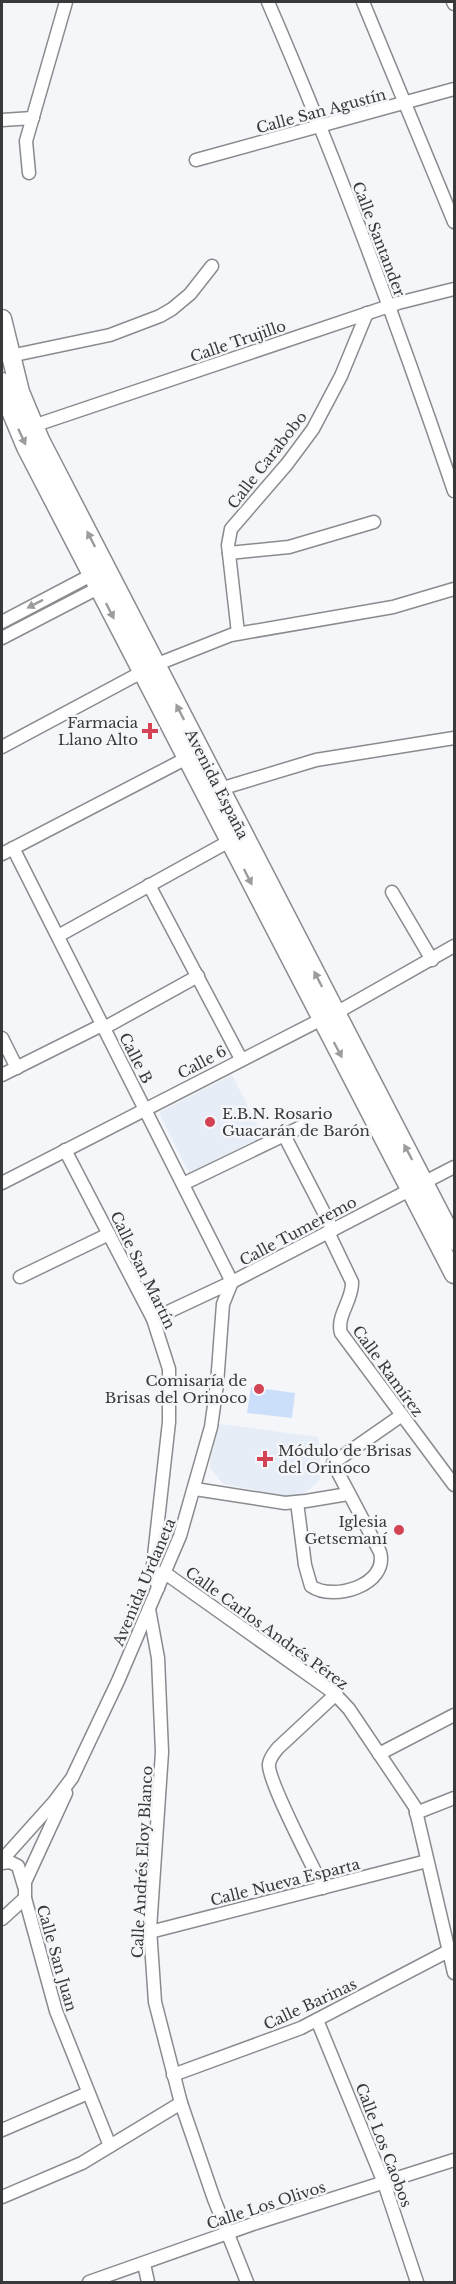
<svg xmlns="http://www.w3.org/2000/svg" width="456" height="2284" viewBox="0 0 456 2284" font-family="'Libre Baskerville',serif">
	<rect width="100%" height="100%" fill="#f4f6f9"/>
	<g fill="#e6edf7">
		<polygon points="232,1075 263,1136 189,1173 161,1117 160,1112"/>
		<polygon points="219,1424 318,1437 321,1475 318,1482 303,1494 291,1497 223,1484 211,1469 210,1461"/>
	</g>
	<polygon fill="#ccdffa" points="251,1387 295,1393 292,1418 247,1413"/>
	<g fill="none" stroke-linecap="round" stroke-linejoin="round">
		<g stroke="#898b8e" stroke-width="15">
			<g id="minor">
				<path d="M268,2c69,159 130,324 186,489"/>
				<polyline points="363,2 454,222"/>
				<polyline points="453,2 454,4"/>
				<polyline points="2,120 33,118"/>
				<polyline points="196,160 454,89"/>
				<polyline points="29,173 26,141 66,2"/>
				<polyline points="10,356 110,335 160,316 172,309 190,294 212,266"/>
				<polyline points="33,426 398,303 454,289"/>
				<polyline points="229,553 289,547 374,522"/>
				<polyline points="2,622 99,571"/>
				<polyline points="238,633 228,545 231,529 287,464 313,429 341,376 367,313"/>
				<polyline points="2,638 104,585"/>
				<polyline points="155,665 231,635 393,607 454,589"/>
				<polyline points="2,747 142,672"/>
				<polyline points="220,789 316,760 454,738"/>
				<polyline points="13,848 232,1282"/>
				<polyline points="2,854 187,758"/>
				<polyline points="149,885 241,1059"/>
				<polyline points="392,892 432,960"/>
				<polyline points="58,936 235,838"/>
				<polyline points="336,1013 454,946"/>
				<polyline points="104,1028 198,976"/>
				<polyline points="2,1038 17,1068"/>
				<polyline points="2,1075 102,1025"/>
				<polyline points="284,1135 333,1230"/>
				<polyline points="65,1150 153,1319 169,1369 169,1422 153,1565 158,1588"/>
				<polyline points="2,1183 322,1019"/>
				<polyline points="183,1184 303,1126"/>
				<path d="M328,1232l24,50c1,18 -16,34 -11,51l113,152"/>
				<polyline points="20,1277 109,1234"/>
				<polyline points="153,1319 232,1282 454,1167"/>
				<polyline points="195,1489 285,1503 306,1501 348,1494"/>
				<path d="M297,1502l8,63 6,21c22,16 78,-1 69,-34l-47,-89 69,-48"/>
				<polyline points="165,1573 334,1693 349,1709 415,1807 454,1973"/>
				<polyline points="149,1609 158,1658 162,1752 150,1929 155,2002 181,2103 214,2199 247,2282"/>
				<polyline points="379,1754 454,1715"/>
				<polyline points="66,1793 25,1882 25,1898 56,2011 110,2146"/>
				<polyline points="416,1813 454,1798"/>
				<polyline points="2,1860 54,1802 72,1778 118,1681 180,1536 211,1427 217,1384 223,1304 232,1282"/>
				<polyline points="2,1863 10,1862 18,1866 24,1886"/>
				<path d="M323,1888c-9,-20 -56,-108 -54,-124 1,-7 5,-11 9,-16l58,-54"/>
				<polyline points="2,1919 25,1898"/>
				<polyline points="150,1932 427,1861"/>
				<polyline points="317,2020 384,2183 417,2282"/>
				<polyline points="173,2075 301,2028 454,1948"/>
				<polyline points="2,2130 88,2093"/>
				<polyline points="2,2197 82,2163 181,2103"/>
				<polyline points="144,2264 148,2282"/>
				<polyline points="89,2282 256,2223 454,2160"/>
			</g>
		</g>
		<g stroke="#898b8e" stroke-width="21">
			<g id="secondary">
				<polyline points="2,319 20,392 40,440 454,1241"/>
				<polyline points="2,382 11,411 26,447 454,1274"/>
			</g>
		</g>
		<use href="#minor" stroke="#fff" stroke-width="12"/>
		<use href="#secondary" stroke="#fff" stroke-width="18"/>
	</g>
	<defs><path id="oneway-solid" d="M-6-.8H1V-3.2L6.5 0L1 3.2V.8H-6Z" transform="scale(1.5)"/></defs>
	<g fill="#9c9c9c">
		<use href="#oneway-solid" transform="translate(22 437) rotate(65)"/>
		<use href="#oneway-solid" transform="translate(91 539) rotate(-117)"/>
		<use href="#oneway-solid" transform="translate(35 604) rotate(153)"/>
		<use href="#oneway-solid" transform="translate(110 611) rotate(63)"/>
		<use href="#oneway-solid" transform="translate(180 712) rotate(-117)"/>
		<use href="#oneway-solid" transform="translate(248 877) rotate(63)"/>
		<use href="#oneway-solid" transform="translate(318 979) rotate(-117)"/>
		<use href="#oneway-solid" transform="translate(338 1050) rotate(62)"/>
		<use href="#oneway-solid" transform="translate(408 1152) rotate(-118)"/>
	</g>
	<g fill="#d34354" stroke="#f4f6f9" stroke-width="2">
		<path d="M147 722h6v6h6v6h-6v6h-6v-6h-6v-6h6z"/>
		<circle cx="210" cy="1122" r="6"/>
		<circle cx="259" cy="1389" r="6"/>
		<path d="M262 1450h6v6h6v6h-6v6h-6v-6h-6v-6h6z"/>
		<circle cx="399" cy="1530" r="6"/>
	</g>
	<g text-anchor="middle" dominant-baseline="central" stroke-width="5" stroke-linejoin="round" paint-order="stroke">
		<g font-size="15" fill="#38393a" stroke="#f4f6f9">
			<text transform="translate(321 111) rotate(-15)">Calle San Agustín</text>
			<text transform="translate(379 239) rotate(69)">Calle Santander</text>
			<text transform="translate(238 341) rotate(-19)">Calle Trujillo</text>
			<text transform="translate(267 460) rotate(-52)">Calle Carabobo</text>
			<text transform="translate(217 784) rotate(63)">Avenida España</text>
			<text transform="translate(136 1058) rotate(63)">Calle B</text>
			<text transform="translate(202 1062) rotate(-28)">Calle 6</text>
			<text transform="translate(298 1231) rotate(-28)">Calle Tumeremo</text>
			<text transform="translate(143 1270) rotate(64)">Calle San Martín</text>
			<text transform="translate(388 1371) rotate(54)">Calle Ramírez</text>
			<text transform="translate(144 1582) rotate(-67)">Avenida Urdaneta</text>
			<text transform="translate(267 1628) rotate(36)">Calle Carlos Andrés Pérez</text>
			<text transform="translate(142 1862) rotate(-87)">Calle Andrés Eloy Blanco</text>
			<text transform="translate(285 1882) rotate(-14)">Calle Nueva Esparta</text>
			<text transform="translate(57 1958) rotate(74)">Calle San Juan</text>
			<text transform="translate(310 2004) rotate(-25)">Calle Barinas</text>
			<text transform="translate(384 2145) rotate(69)">Calle Los Caobos</text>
			<text transform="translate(266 2205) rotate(-18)">Calle Los Olivos</text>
		</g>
		<g font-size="15" fill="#38393a" stroke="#f4f6f9" text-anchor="end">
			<text x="138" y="722">Farmacia<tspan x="138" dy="17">Llano Alto</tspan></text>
			<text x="222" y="1113" text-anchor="start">E.B.N. Rosario<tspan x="222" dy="17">Guacarán de Barón</tspan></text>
			<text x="247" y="1380">Comisaría de<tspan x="247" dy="17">Brisas del Orinoco</tspan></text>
			<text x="278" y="1450" text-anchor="start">Módulo de Brisas<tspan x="278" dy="17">del Orinoco</tspan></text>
			<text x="387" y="1521">Iglesia<tspan x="387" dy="17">Getsemaní</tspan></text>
		</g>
	</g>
	<rect width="456" height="2284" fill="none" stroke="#38393a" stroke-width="6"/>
</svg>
